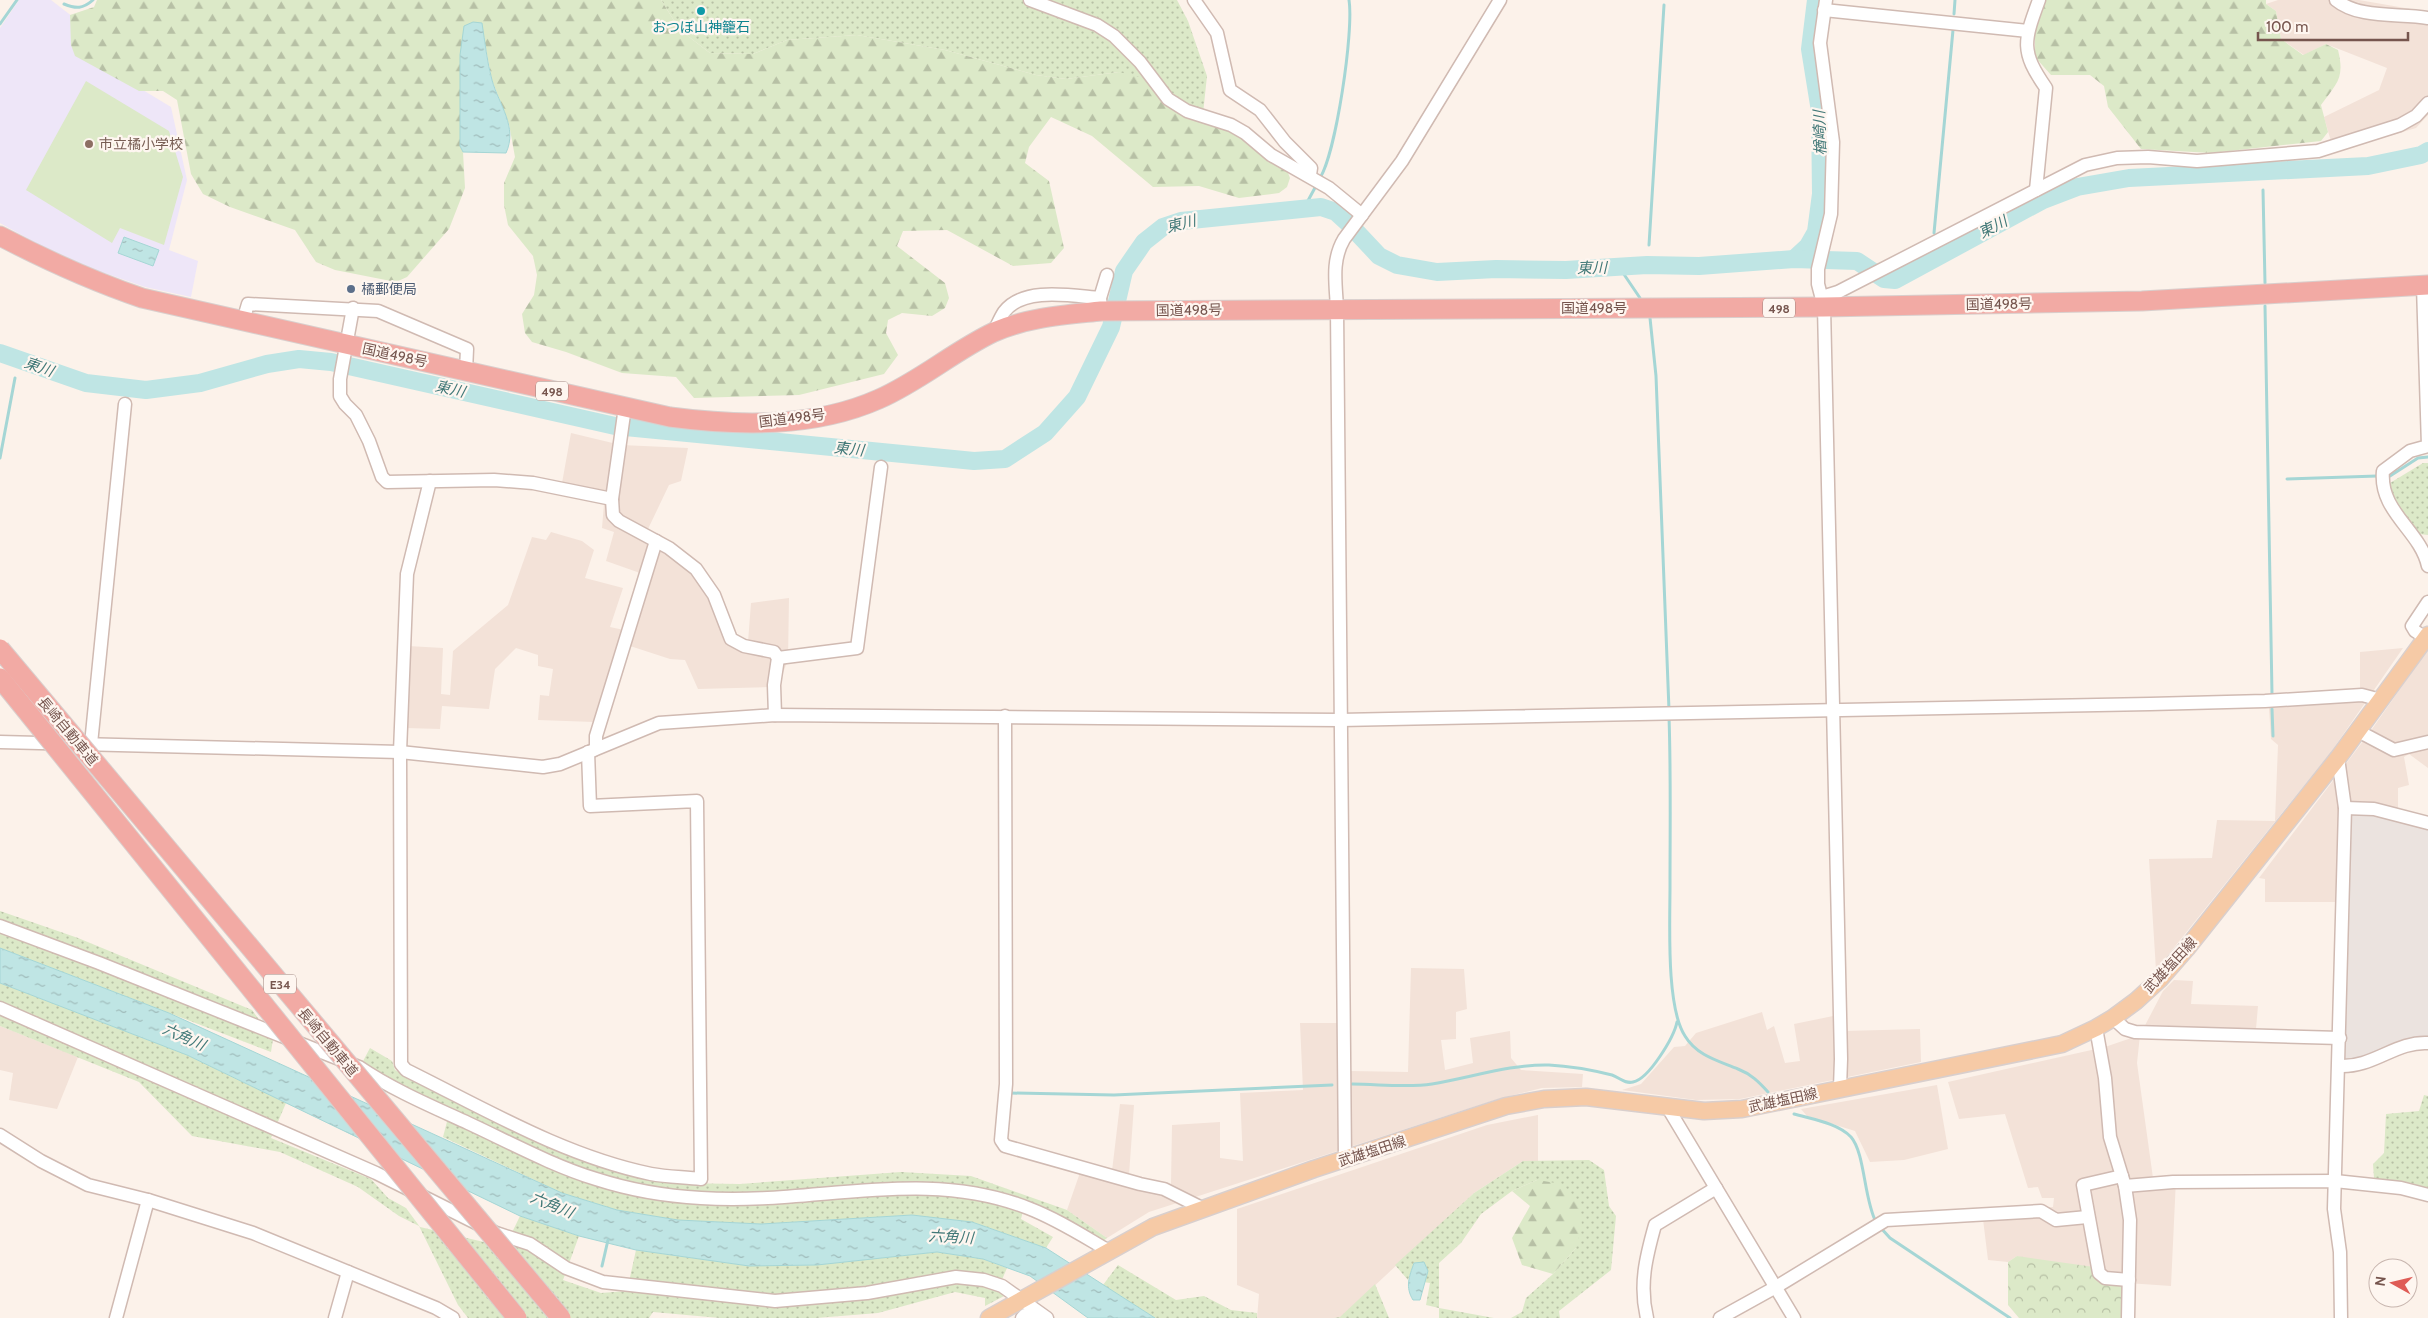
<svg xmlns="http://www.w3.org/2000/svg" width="2428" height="1318" viewBox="0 0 2428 1318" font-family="Cabin,'Noto Sans JP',sans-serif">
	<defs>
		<pattern id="grass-dots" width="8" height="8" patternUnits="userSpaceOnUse" patternTransform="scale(1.25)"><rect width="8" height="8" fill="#dce9c8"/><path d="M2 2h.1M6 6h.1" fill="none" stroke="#b7c0a5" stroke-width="1.8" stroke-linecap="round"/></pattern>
		<pattern id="forest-firs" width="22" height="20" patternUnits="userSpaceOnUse" patternTransform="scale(1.25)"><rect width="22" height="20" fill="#dce9c8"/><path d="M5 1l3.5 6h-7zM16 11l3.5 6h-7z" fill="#b7c0a5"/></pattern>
		<pattern id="park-crowns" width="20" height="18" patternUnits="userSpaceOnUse" patternTransform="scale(1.25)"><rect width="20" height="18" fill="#dce9c8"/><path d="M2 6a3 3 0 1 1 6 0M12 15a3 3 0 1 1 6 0" fill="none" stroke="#b7c0a5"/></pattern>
		<pattern id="water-ripples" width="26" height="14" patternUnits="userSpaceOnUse" patternTransform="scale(1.25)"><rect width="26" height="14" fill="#bfe5e4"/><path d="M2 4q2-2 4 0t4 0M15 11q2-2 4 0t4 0" fill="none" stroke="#a0bcbb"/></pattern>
	</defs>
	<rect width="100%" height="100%" fill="#fcf2ea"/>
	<g fill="#f3e2d8">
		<polygon points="2278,0 2359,0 2428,12 2428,115 2416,128 2334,152 2324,117 2379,90 2387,68 2326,44 2304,55 2281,39 2276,11 2266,4"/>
		<polygon points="571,433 621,445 688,448 681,481 669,485 648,529 698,563 736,634 748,642 751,603 789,598 788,660 779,683 769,687 698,689 685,660 670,659 627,645 594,722 538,720 540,695 549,696 553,669 538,666 538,655 516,648 495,669 489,709 442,706 440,729 406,728 408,646 443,648 441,694 450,695 453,651 508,605 532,537 546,540 551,532 582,541 594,550 585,578 623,588 610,627 624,630 640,573 606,561 614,532 602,528 605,492 562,483"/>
		<polygon points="2403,648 2331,752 2156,970 2149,859 2212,858 2217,820 2275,821 2278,745 2271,739 2269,708 2360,701 2360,652"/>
		<polygon points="2428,649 2428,768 2409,754 2404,757 2409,785 2398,788 2398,807 2391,819 2352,814 2350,902 2265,902 2265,879 2259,878 2370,732"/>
		<polygon points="1411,968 1464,969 1467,1009 1456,1012 1456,1039 1441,1040 1445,1070 1473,1063 1470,1038 1510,1031 1511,1058 1521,1070 1583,1074 1582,1087 1542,1088 1501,1098 1149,1212 1107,1238 1067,1210 1083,1164 1112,1171 1120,1104 1134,1105 1129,1175 1171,1184 1172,1125 1220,1122 1220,1158 1243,1161 1240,1093 1303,1090 1300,1023 1349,1023 1350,1071 1408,1072"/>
		<polygon points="2174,980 2193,981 2191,1004 2258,1006 2255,1040 2140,1035 2137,1063 2153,1178 2176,1179 2171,1286 2098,1281 2017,1256 2008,1262 1988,1260 1982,1211 2053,1207 2054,1198 2042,1198 2038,1187 2028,1188 2005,1114 1959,1119 1948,1082 2105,1047 2140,1035 2163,991"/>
		<polygon points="1762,1012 1767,1030 1774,1026 1785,1063 1800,1061 1794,1024 1843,1014 1844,1031 1920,1029 1921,1062 1740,1099 1696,1100 1622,1090 1641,1084 1674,1047 1685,1046 1696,1033"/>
		<polygon points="0,1026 78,1057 57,1109 9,1100 13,1073 0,1070"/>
		<polygon points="1937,1085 1948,1149 1904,1160 1870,1162 1855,1131 1807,1116 1801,1109"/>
		<polygon points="1538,1115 1538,1161 1523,1161 1474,1193 1340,1318 1257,1318 1259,1294 1237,1285 1237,1209 1487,1125"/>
	</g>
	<polygon fill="#ebe3df" points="2352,813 2376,815 2428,828 2428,1038 2412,1038 2363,1061 2349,1063 2345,1059"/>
	<polygon fill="#eee6f8" points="19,0 51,0 73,17 75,49 171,107 187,180 169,250 198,261 191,297 145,287 96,270 38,244 0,223 0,28"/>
	<g fill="url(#grass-dots)">
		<polygon points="661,0 1177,0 1188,21 1207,76 1202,123 1185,117 1167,103 1119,72 1066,79 1036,75 945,50 857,35 787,40 753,54 710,53 680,30"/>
		<polygon points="2423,463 2428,463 2428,535 2419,534 2396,506 2390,483"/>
		<polygon points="0,911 78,938 252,1010 273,1039 271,1052 0,948"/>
		<polygon points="0,983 187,1055 286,1103 271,1138 371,1179 388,1198 406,1208 420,1227 505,1247 520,1216 579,1236 563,1280 601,1293 627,1291 636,1250 749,1266 817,1265 937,1252 983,1259 1007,1268 998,1289 1006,1295 985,1306 985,1298 955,1292 878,1313 816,1318 720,1318 653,1312 649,1318 468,1318 458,1305 419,1226 399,1216 358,1187 280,1152 192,1136 139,1082 0,1026"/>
		<polygon points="370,1048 392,1061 395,1070 535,1139 677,1183 740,1184 901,1172 971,1176 1067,1210 1107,1238 1102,1242 1025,1203 1021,1219 1053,1237 1046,1248 972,1222 912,1215 761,1224 678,1220 617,1210 562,1193 443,1137 450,1110 387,1082 362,1063"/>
		<polygon points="2424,1095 2428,1096 2428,1189 2374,1178 2373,1164 2384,1153 2386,1114 2419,1111"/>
		<polygon points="1589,1160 1604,1170 1609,1206 1616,1216 1611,1270 1559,1311 1560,1318 1511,1318 1522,1312 1526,1298 1553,1274 1576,1248 1537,1180 1512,1191 1481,1214 1461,1243 1439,1263 1439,1308 1494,1318 1439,1318 1439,1308 1426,1305 1430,1283 1423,1282 1428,1271 1414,1263 1408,1280 1395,1265 1474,1193 1523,1161"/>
		<polygon points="1118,1265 1176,1300 1204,1296 1231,1310 1257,1313 1257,1318 1155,1318 1103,1285"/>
		<polygon points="1375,1284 1389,1318 1334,1318 1340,1317"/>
	</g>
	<g fill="url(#forest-firs)">
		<polygon points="97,0 661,0 680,30 710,53 753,54 787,40 857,35 945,50 1036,75 1066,79 1119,72 1143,78 1185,117 1235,133 1286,168 1290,178 1287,187 1279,193 1239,198 1199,186 1153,187 1092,136 1051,117 1029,147 1025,163 1049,181 1064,248 1051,263 1013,266 947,230 903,231 897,246 945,283 949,298 945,308 932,316 902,313 888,320 886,333 898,355 884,374 799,395 694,398 676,377 622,373 566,352 532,342 525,333 522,314 534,295 537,275 533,256 508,225 504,205 504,183 515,157 509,124 492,80 481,23 460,146 463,152 465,188 449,229 407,277 396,282 335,270 316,262 295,230 230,207 203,194 191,174 177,100 163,91 139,91 75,56 71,45 70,15 94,7"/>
		<path d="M2046,0h220v4l10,7 5,28 22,16 23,-11 12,6c7,28 -1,33 -17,55l7,27 -7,9 -110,12 -70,-4 -33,-42 -4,-21 -14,-11h-39l-16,-18v-25z"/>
		<polygon points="1537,1180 1562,1184 1579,1202 1582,1226 1576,1248 1553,1274 1522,1265 1512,1238 1530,1206 1512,1191"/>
	</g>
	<polygon fill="url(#park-crowns)" points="2017,1256 2094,1267 2098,1281 2125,1283 2122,1318 2019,1318 2008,1305 2008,1262"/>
	<polygon fill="#dce9c8" points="86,81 169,131 183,177 164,245 120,228 112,243 26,190"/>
	<g fill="url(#water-ripples)" stroke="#a5d6d5">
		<path d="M473,22l9,1c3,19 5,39 10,57 7,25 26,47 14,73l-43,-1 -3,-6v-91l4,-29z"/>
		<polygon points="124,237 159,250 153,266 118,253"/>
		<polygon points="0,948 169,1013 562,1193 617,1210 678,1220 761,1224 912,1215 972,1222 1046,1248 1155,1318 1088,1318 1030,1276 983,1259 937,1252 817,1265 749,1266 636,1250 579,1236 520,1216 187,1055 0,983"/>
		<path d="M1424,1262l4,9 -8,29h-7c-8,-13 -4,-23 1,-37z"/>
	</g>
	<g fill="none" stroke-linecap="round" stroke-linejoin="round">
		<g stroke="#a5d6d5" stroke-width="3">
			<path d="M64,4c12,5 19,5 29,-4"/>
			<polyline points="1954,14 1955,0"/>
			<polyline points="0,24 17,0"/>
			<polyline points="2263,171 2263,176"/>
			<path d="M1320,178c16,-26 34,-147 29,-178"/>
			<polyline points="2263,190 2265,283"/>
			<polyline points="1304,208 1317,184"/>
			<polyline points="1934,233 1953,30"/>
			<polyline points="1649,245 1664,5"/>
			<polyline points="1619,267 1640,298"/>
			<polyline points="2265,306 2272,694"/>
			<polyline points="1650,318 1656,376 1669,710"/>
			<polyline points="0,458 15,378"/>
			<polyline points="2390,476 2418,458 2428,457"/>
			<polyline points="2287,479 2377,476"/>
			<polyline points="2272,709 2273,736"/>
			<path d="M1669,717c2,56 1,113 1,170 0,37 -4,120 15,149 12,20 34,25 53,33 13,5 21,13 30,23"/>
			<path d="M1352,1084c26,0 55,4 80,0 38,-6 78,-20 117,-19 21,1 43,5 63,10 8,3 13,9 21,7 16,-3 41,-45 44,-60"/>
			<polyline points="1010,1093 1114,1095 1332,1085"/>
			<path d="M1794,1114c17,5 44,9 57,23 14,16 13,63 25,85"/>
			<polyline points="1880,1227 1890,1238 2010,1318"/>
			<polyline points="602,1266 608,1240"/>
		</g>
		<g stroke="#bfe5e4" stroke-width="18">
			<polyline points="1794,259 1808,246 1816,232 1821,194 1820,111 1810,49 1816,0"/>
			<polyline points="0,353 86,383 146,390 200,383 267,364 299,359 331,362 615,426 974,461 1005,459 1045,433 1077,397 1111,327 1124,271 1144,242 1163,227 1181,221 1321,207 1336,212 1348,223 1379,256 1397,265 1437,272 1496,269 1566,270 1647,265 1699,266 1794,259 1857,261 1884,279 1895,280 2043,200 2077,187 2129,178 2368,166 2421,155 2428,151"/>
		</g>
		<g stroke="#d0bab2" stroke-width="15">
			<g id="minor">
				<polyline points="1030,0 1097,25 1114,36 1140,62 1168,99 1187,111 1231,125 1245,133 1271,155 1329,188 1362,215"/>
				<polyline points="1194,0 1217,33 1230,90 1260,110 1285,142 1311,168 1310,175"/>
				<polyline points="1826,0 1820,43 1833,142 1831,214 1818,269 1818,284 1824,307 1841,1059 1840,1088"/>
				<path d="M2336,0c23,19 63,13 92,18"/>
				<polyline points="1824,10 2028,31"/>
				<path d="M2036,190l10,-102c-26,-37 -22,-47 -7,-88"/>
				<path d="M2423,286l5,160 -18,5 -27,20c-4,41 37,59 45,95"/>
				<polyline points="1822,297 1838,292 2085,165 2117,158 2148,157 2197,161 2318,151 2400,125 2416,116 2428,103"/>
				<polyline points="1100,298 1107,275"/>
				<polyline points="353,308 340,379 340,396 345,404 356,415 369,441 382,477 387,482 494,480 533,483 612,499"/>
				<polyline points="243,321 248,304 378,311 467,349 466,371"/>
				<path d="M993,333c4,-7 7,-15 11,-21 19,-26 69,-16 96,-14l1,13"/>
				<polyline points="625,407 612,499 613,515 619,521 669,548 696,569 714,595 731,639 744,646 774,652 778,658 774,685 775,715"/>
				<path d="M430,481l-23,93 -7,178 1,312 5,6c79,39 158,86 245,104 16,3 33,3 50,5l-4,-378 -107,5 -2,-54"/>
				<polyline points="656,541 596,736 596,749 659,723 775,715 1340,720 2150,704 2265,701 2362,695 2381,700"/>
				<polyline points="2426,638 2415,631 2412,626 2428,602"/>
				<polyline points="778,658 857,648 881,467"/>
				<polyline points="1005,716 1006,1084 1001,1140 1005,1146 1140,1184 1164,1189 1202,1208"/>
				<polyline points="2358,731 2394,750 2428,742"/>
				<polyline points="0,742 400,752 543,767 560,764 594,750"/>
				<polyline points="91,744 125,404"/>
				<polyline points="2338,758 2345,808 2334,1209 2340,1252 2341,1318"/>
				<polyline points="2345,808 2374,809 2428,823"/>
				<path d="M0,926l99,37 260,104c34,23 72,39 109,56 41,19 85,43 128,56 34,11 69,17 105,19 110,8 221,-32 327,10 29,11 55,28 81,43"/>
				<polyline points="0,1008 376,1173 496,1233 530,1244 566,1268 603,1282 775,1301 867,1293 956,1277 984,1280 1002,1286 1047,1318"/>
				<polyline points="2113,1018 2125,1029 2135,1032 2340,1038"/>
				<polyline points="2096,1028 2105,1078 2110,1137 2125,1186 2130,1220 2128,1318"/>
				<path d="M2339,1066c34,2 57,-25 89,-23"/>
				<polyline points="1668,1108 1794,1318"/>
				<polyline points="0,1135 41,1161 88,1185 148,1200 253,1233 436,1308 453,1318"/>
				<path d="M1345,1160l-8,-851c-1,-25 -6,-48 7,-70l58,-78 98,-161"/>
				<polyline points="2122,1176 2083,1185 2099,1273 2105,1278 2129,1280"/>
				<polyline points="2125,1186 2173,1182 2335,1181 2401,1188 2428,1195"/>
				<polyline points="116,1318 148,1200"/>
				<polyline points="335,1318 348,1272"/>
				<polyline points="1022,1318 1025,1315 1032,1318"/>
				<path d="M1647,1318c-8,-33 -1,-61 8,-93l61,-37"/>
				<polyline points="1720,1318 1776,1287 1886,1220 2041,1211 2056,1220 2087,1217"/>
			</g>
		</g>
		<g stroke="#d9cfcd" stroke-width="19">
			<polyline id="major" points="989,1318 1153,1227 1314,1169 1506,1106 1544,1099 1586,1097 1704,1111 1742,1109 2062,1044 2096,1028 2113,1018 2136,1001 2160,979 2187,948 2338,758 2428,635"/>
		</g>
		<g stroke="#d9cfcd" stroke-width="21">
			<path id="highway" d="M0,236c46,24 92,45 142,62l528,119c69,9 144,11 209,-18 41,-18 75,-48 115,-67 35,-15 70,-17 107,-21l723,-4 318,-6 286,-16"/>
		</g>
		<use href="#minor" stroke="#fff" stroke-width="12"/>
		<use href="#major" stroke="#f6caa6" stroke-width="16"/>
		<use href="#highway" stroke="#f2aaa4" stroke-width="19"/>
		<g stroke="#d9cfcd" stroke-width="21" stroke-linecap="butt">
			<g id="highway-bridge">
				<polyline points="0,649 561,1318"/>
				<polyline points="0,678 517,1318"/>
			</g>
		</g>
		<use href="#highway-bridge" stroke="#f2aaa4" stroke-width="19"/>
	</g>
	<circle fill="#0f9aa8" stroke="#fef6f0" stroke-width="2" cx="701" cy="11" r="5"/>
	<circle fill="#8d6e63" stroke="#fef6f0" stroke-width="2" cx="89" cy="144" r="5"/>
	<circle fill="#5c6f8a" stroke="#fef6f0" stroke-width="2" cx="351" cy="289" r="5"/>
	<g text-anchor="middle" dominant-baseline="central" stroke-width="4.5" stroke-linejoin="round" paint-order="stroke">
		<g fill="#fef6f0" stroke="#9f857f" stroke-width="1">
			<rect x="1763" y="298.5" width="32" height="19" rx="4"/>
			<rect x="536" y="381.5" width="32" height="19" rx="4"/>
			<rect x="264" y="974.5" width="32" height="19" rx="4"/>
		</g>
		<g font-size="12" font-weight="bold" fill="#76554e">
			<text x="1779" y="308">498</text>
			<text x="552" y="391">498</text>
			<text x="280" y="984">E34</text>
		</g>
		<g font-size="14" fill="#0d838f" stroke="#fef6f0">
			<text x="701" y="27">おつぼ山神籠石</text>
		</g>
		<g font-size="14" fill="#785e54" stroke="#fef6f0" text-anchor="start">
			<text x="99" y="144">市立橘小学校</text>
		</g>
		<g font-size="14" fill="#4e5e75" stroke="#fef6f0" text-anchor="start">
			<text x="361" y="289">橘郵便局</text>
		</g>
		<g font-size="14" fill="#76554e" stroke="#fef6f0">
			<text transform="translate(1999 304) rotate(-1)">国道498号</text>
			<text x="1594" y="308">国道498号</text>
			<text transform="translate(1189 310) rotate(-1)">国道498号</text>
			<text transform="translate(395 355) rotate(12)">国道498号</text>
			<text transform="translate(792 418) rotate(-7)">国道498号</text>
			<text transform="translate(68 731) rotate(50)">長崎自動車道</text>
			<text transform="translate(2170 965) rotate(-47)">武雄塩田線</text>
			<text transform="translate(328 1042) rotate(50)">長崎自動車道</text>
			<text transform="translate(1783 1100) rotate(-12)">武雄塩田線</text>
			<text transform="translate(1372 1151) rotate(-18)">武雄塩田線</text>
		</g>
		<g font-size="15" font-style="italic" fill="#427978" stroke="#fef6f0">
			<text transform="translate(1820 133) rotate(-92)">楢崎川</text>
			<text transform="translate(1181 224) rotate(-14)">東川</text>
			<text transform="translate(1993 227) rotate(-28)">東川</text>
			<text transform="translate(1592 268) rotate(-1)">東川</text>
			<text transform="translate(39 367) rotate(19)">東川</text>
			<text transform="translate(450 389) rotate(13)">東川</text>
			<text transform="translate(849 449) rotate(6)">東川</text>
			<text transform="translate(184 1037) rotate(24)">六角川</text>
			<text transform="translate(552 1205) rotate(22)">六角川</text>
			<text transform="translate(951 1237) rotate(3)">六角川</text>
		</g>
	</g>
	<g transform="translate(2393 1283) rotate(278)"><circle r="24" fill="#fef6f0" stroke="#c8b6af"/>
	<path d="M0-4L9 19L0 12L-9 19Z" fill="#df5c56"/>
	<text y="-8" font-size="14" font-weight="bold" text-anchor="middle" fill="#76554e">N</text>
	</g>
	<path d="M2258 32v8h150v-8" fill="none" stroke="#76554e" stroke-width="2.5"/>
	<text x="2266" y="32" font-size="15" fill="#76554e" stroke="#fef6f0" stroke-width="4" paint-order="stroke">100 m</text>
</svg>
